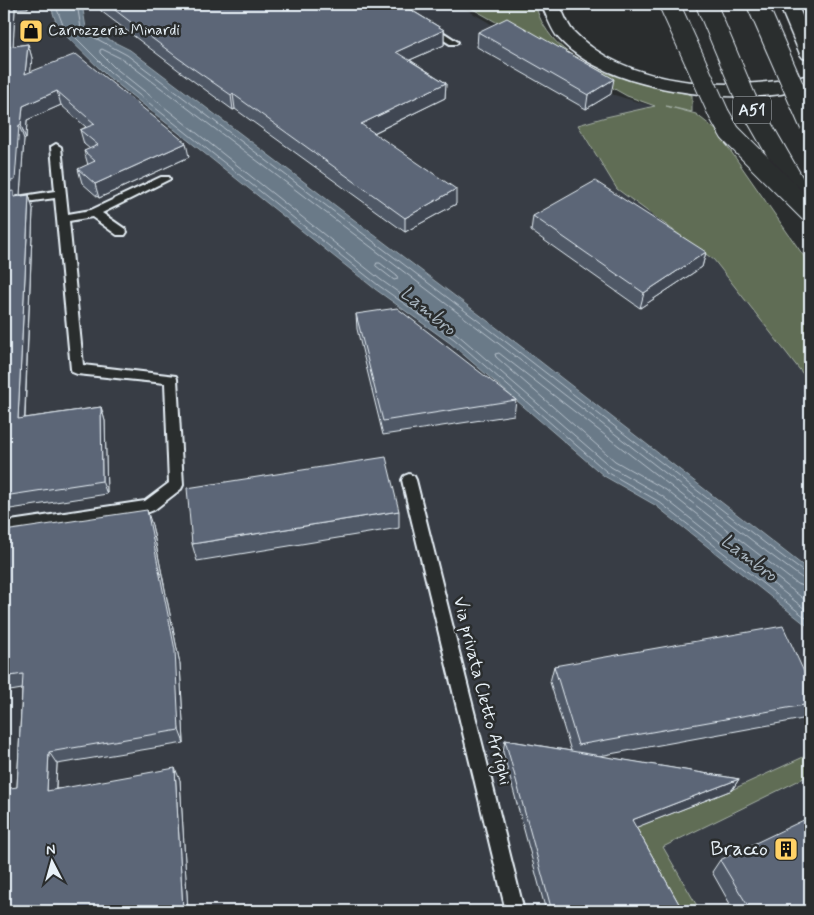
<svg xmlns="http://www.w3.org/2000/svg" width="814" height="915" viewBox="0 0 814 915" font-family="Mynerve,sans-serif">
	<rect width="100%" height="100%" fill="#2a2d2e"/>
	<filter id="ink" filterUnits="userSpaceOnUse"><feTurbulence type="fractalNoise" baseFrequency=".02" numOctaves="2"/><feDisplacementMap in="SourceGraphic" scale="10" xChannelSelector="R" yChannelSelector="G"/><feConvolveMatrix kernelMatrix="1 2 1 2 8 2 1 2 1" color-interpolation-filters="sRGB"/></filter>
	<g filter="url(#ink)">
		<g fill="#393e44">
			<polygon points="4,4 50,4 58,28 106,75 375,289 450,343 604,476 655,505 810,628 810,911 4,911"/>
			<polygon points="82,4 457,4 611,94 655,107 606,117 578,126 617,189 714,260 810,383 810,571 501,331 130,50 86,28"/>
		</g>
		<g fill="#616d54" stroke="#a4afa6">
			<path d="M464,4h71c18,67 99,78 157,91v17l-26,-6 30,8 20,16 94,135v118l-96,-123 -97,-71 -39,-64 28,-8 49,-11 -28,-10z"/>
			<polygon points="810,754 810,775 663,847 700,911 672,911 627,831 729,791"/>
		</g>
		<polygon fill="#6a7a88" stroke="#9caab5" points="50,4 82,4 86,28 130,50 501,331 810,571 810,628 655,505 604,476 450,343 375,289 106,75 58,28"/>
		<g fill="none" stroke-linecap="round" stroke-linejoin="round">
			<g stroke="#b6c1cb" stroke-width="1">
				<polyline points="55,4 63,25 110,72 378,285 454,339 607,472 658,501 810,621"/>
				<polyline points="77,4 81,28 84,32 127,55 497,335 770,547 805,573 810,574"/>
				<polygon points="377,263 380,263 397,276 398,279 394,280 376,266"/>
				<polyline points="810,581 802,578 767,552 494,340 124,60 102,49 100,50 100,53 114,67 381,280 457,334 611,467 662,496 810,613"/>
				<polyline points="810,588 797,584 499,353 495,354 496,357 615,461 666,490 810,604"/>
			</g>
			<g stroke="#e8f1f8" stroke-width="4">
				<g id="lane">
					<polygon points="429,24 432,25 458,42 456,44 450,44 426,29 424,27"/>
					<polygon points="56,144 61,147 68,214 91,210 161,177 169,177 170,179 102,213 125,229 127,232 125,235 117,235 92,217 69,221 83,365 176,376 177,379 183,485 181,489 154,510 149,512 4,534 4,522 145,501 169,483 165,383 77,374 72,372 71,369 55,198 4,205 4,199 55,191 51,147"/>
					<polygon points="409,474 414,476 416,480 524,911 506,911 402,480 404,476"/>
				</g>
			</g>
			<g stroke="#e8f1f8" stroke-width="3">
				<g id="highway">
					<path d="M541,4h18c4,8 8,20 14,27 55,58 164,61 237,44v12c-10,2 -20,5 -29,7 -63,9 -183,-6 -225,-59 -6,-9 -10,-21 -15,-31z"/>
					<polygon points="779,4 797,4 810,33 810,60 803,58 800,54"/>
				</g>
			</g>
			<use href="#lane" fill="#2a2d2e" fill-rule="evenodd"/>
			<use href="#highway" fill="#2a2d2e" fill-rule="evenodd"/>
			<g stroke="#e8f1f8" stroke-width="22" stroke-linecap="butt">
				<g id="highway-bridge">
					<polyline points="706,4 746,99 797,188"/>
					<polyline points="757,4 810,125"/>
					<polyline points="670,6 719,114 730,133 810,213"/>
				</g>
			</g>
			<use href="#highway-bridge" stroke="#2a2d2e" stroke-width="20"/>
		</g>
		<g fill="#4f5866" stroke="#e8f1f8">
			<polygon points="4,4 28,4 28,8 15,9 13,46 28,44 32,58 30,71 189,157 99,198 82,183 78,169 88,165 84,151 90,149 84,144 80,130 86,127 61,105 27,120 26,139 24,139 20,195 16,196 17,196 29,195 33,209 25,418 101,407 105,421 107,494 4,510"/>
			<polygon points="99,4 419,4 408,8 444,30 444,45 410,60 446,83 445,98 374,133 456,204 405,232 235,109 233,110 181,72 101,11"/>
			<polygon points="478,32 611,94 586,109 477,47"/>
			<polygon points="533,216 706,252 702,267 640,308 531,231"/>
			<polygon points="356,314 516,400 514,415 383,435 357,329"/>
			<polygon points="399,511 399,528 197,561 192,544"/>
			<polygon points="152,525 180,664 184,743 57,764 56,789 180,780 188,911 4,911 17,787 22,689 4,692 4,531"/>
			<polygon points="554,666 810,685 810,714 808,718 599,756 739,779 732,790 636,827 683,911 546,911 503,752 505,740 571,751 550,682"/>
			<polygon points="720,860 810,911 734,911 712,872"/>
		</g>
		<g fill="#404753" stroke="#e8f1f8">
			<polygon points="10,4 14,4 15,9 13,48 4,49 4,34"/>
			<polygon points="407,4 419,4 407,9"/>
			<polygon points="444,30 444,45 396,66 396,52"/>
			<polygon points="28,44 32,58 29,87 25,74"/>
			<polygon points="614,79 611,94 586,109 588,95"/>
			<polygon points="446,83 445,98 361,139 361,124"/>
			<polygon points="57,91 61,105 27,120 26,139 21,125 23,106"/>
			<polygon points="233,94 235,109 233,110 231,95"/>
			<polygon points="19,125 24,139 20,195 16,196 19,205 4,199 4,183"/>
			<polygon points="186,143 189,157 99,198 95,184"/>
			<polygon points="456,189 456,204 405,232 405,218"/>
			<polygon points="29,195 33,209 24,433 18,419"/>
			<polygon points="706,252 702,267 640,308 644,293"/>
			<polygon points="101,407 105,421 107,494 102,481"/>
			<polygon points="147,510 152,525 180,664 184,743 179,730"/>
			<polygon points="49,752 57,764 55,803 47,791"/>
			<polygon points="175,768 180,780 188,911 183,911"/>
			<polygon points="739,779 732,790 627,831 632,820"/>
		</g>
		<g fill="#5c6677" stroke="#e8f1f8">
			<polygon points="4,4 10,4 8,34 4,34"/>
			<polygon points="107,4 401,4 444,30 396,52 446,83 361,124 456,189 405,218 233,94 231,95 178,58"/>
			<polygon points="507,18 614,79 588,95 478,32"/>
			<polygon points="4,43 8,43 8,47 28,44 25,74 76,54 186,143 95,184 78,169 95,161 84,151 98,145 80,130 95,124 57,91 23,106 21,125 19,125 15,180 4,183"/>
			<polygon points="595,181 706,252 644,293 533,216"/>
			<polygon points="14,191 14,197 29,195 18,419 101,407 102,481 4,496 4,192"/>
			<polygon points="397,308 516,400 383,421 356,314"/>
			<polygon points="386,457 399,511 192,544 187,488"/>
			<polygon points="147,510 175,650 179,730 49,752 47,791 175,768 183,911 4,911 4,789 17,787 23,674 4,677 4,531"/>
			<polygon points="783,626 810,685 810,704 578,745 554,666"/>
			<polygon points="505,740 739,779 632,820 683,911 552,911"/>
			<polygon points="810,817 810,911 751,911 720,860"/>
		</g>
	</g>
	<defs>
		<g id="shop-square" transform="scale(1.25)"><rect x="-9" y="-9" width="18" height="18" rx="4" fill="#ffd166" stroke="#2a2d2e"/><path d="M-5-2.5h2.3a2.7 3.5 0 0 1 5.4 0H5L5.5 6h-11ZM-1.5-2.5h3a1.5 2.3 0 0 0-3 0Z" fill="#111"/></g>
		<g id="building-square" transform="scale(1.25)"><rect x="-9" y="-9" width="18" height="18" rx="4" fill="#ffd166" stroke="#2a2d2e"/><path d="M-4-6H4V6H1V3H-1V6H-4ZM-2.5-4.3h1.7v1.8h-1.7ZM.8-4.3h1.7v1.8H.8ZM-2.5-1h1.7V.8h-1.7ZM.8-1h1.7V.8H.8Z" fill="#111"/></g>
	</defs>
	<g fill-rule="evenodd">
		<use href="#shop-square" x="31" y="31"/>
		<use href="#building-square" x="786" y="849"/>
	</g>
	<g text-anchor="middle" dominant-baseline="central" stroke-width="5" stroke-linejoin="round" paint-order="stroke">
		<g font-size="15" fill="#e8f1f8" stroke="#2a2d2e" text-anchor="start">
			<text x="48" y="31">Carrozzeria Minardi</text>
		</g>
		<rect fill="#2a2d2e" stroke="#afb6bb" stroke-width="1" x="733" y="96.5" width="38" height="27" rx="4"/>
		<g font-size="16" font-weight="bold" fill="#e8f1f8">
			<text x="752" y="110">A51</text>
		</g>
		<g font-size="18" fill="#e8f1f8" stroke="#2a2d2e">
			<text transform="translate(482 691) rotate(76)">Via privata Cletto Arrighi</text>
		</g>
		<g font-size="19" font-style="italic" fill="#a9b6c0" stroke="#2a2d2e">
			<text transform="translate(428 311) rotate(39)">Lambro</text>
			<text transform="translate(749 558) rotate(37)">Lambro</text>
		</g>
		<g font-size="21" fill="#e8f1f8" stroke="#2a2d2e" text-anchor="end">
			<text x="768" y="849">Bracco</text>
		</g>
	</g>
	<rect width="814" height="915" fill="none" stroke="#2a2d2e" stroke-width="20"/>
	<rect x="10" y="10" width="794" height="895" fill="none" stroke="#e8f1f8" stroke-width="2" filter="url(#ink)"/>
	<g transform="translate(52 862) rotate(354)" stroke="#2a2d2e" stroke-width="4" paint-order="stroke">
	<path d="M0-4L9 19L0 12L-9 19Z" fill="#e8f1f8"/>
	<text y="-8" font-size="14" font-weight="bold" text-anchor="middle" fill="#e8f1f8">N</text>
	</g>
</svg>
